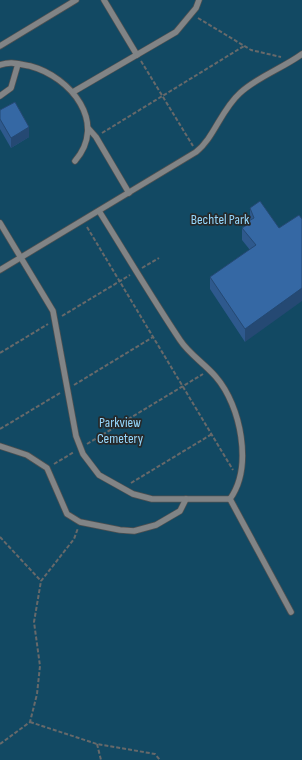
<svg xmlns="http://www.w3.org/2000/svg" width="302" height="760" viewBox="0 0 302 760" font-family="'Sofia Sans Condensed',sans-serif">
	<rect width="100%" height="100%" fill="#303334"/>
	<rect fill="#124963" x="0" y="0" width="302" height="760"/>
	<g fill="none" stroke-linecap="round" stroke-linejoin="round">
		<g stroke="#4e5051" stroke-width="7">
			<g id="lane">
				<polyline points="104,0 137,55"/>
				<polyline points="0,46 76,0"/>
				<path d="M0,65c11,-4 18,-1 30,1 41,11 78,57 45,95"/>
				<polyline points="73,92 176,32 196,8 199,0"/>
				<polyline points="0,96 11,88 18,64"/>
				<polyline points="88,128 96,137 129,193"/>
				<path d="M99,211c27,43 53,87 81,129 9,14 25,24 36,37 25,29 37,90 14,122"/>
				<polyline points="0,223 53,311 76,436 83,454 99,475 133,494 152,499 230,499"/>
				<path d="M0,270l196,-118c18,-14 25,-42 44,-59 17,-16 43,-25 62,-39"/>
				<polyline points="0,446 27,455 47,468 67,514 80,522 120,530 134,531 156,525 180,511 186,499"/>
				<polyline points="230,499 291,612"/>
			</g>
		</g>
		<g stroke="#67696a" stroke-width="2" stroke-dasharray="4 2" stroke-linecap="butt">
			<polyline points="198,18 251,50 281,57"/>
			<polyline points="141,61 193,146"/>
			<polyline points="102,133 244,46"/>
			<polyline points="87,227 233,470"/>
			<polyline points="142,268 159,258"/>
			<polyline points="62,316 130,275"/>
			<polyline points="0,353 48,324"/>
			<polyline points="74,385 153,337"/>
			<polyline points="0,429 60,393"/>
			<polyline points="87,444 203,374"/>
			<polyline points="54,464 74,452"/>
			<polyline points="131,483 212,434"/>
			<polyline points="0,537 41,581"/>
			<polyline points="30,722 97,744 155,754 160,760"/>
			<polyline points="0,744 30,722 37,694 40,666 34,622 41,581 74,539 78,528"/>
			<polyline points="97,744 101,760"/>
		</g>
		<use href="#lane" stroke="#818486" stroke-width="5.5"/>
	</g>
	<g fill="#2e598d">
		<polygon points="0,110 29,137 11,148 0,129"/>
		<polygon points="250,208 279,228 245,342 210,289 210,277 250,250 242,240 242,228 247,225 250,220"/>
	</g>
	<g fill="#254973">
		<polygon points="29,127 29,137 11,148 11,138"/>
		<polygon points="302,288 302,301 245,342 245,329"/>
	</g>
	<g fill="#3568a4" stroke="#254973">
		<polygon points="15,102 29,127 11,138 0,119 0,110"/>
		<polygon points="260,201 279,228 299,215 302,219 302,288 245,329 210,277 256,245 242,228 247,225 247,222 254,218 250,208"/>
	</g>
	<g text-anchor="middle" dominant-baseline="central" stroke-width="3.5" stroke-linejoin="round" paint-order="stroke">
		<g font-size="14" fill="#96d7fc" stroke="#26292a">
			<text x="220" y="219">Bechtel Park</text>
			<text x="120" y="422">Parkview<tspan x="120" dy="16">Cemetery</tspan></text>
		</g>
	</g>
</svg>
